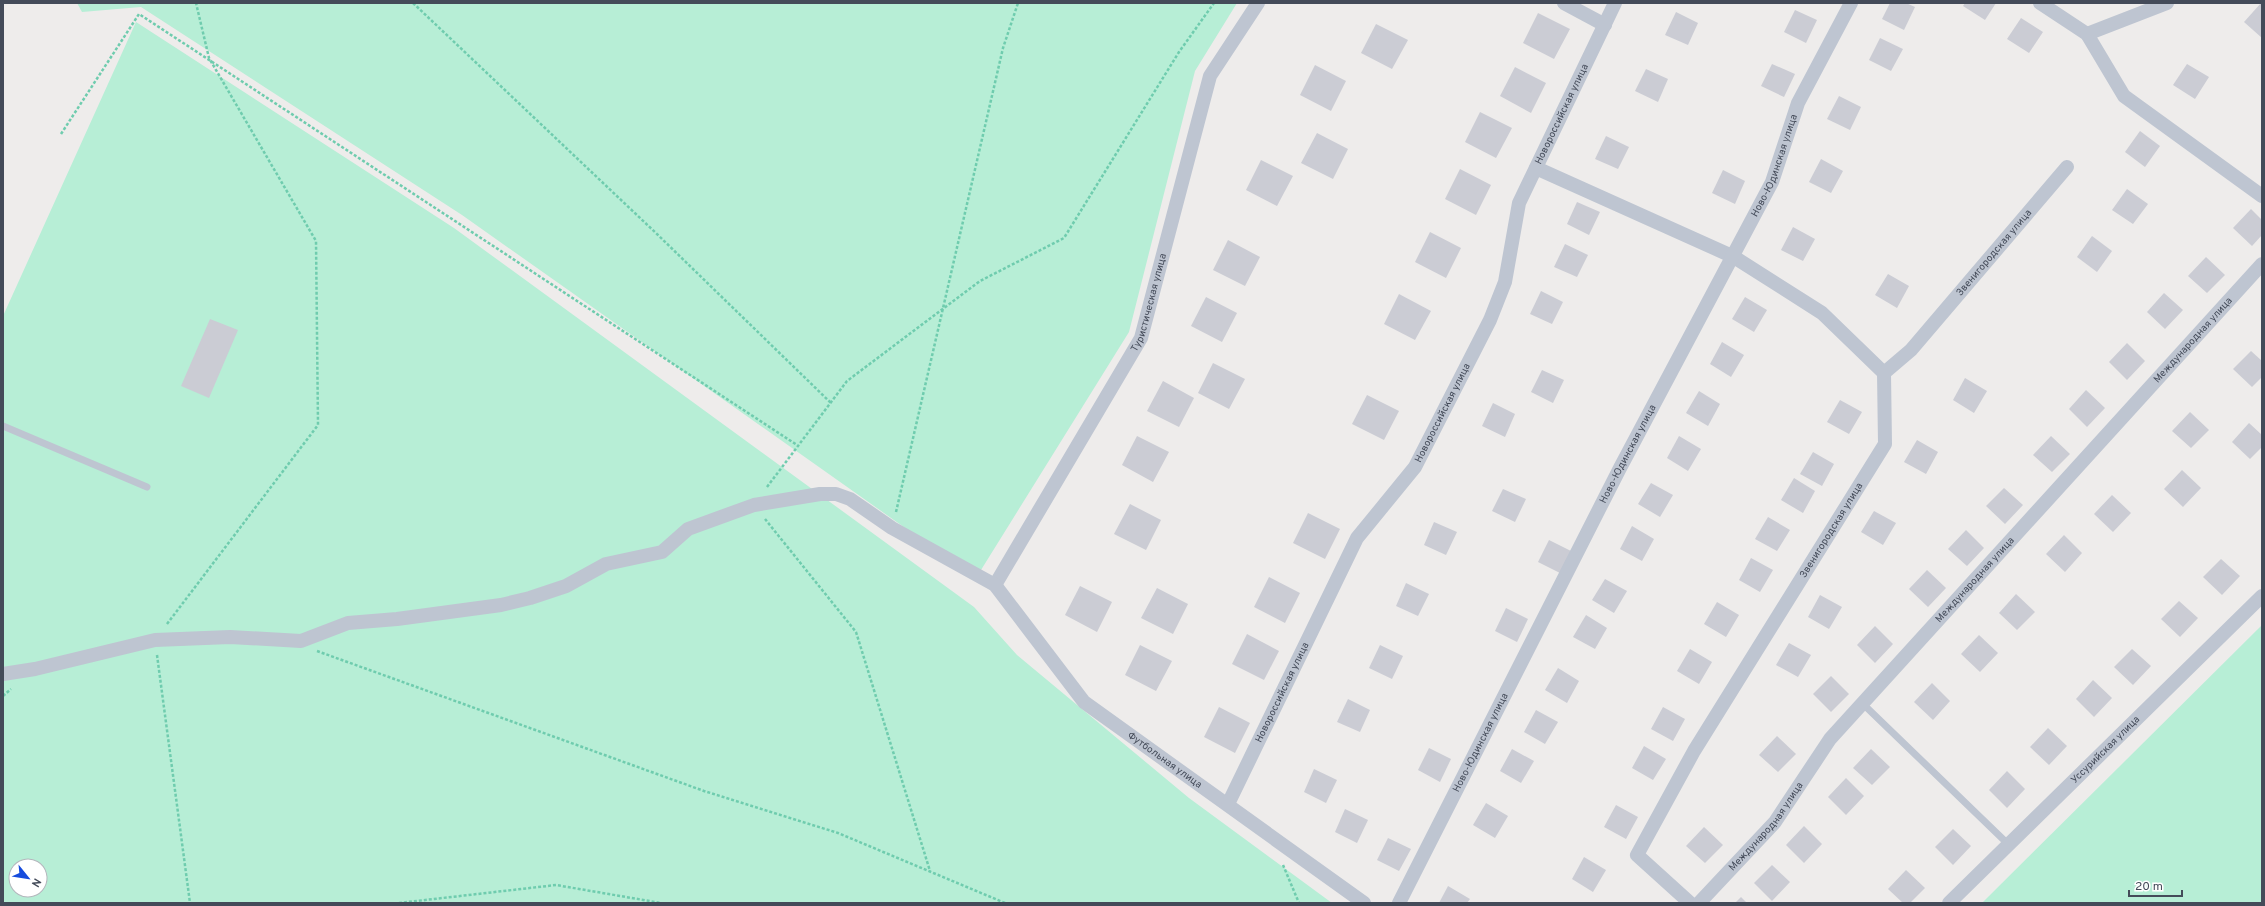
<svg xmlns="http://www.w3.org/2000/svg" width="2265" height="906" viewBox="0 0 2265 906" font-family="Overpass,sans-serif">
	<rect width="100%" height="100%" fill="#eeeceb"/>
	<g fill="#b7eed6" fill-rule="evenodd">
		<polygon points="77,3 1237,3 1195,71 1129,332 976,578 462,215 141,7 82,12"/>
		<path d="M136,22l318,206 520,379 43,48 172,143 143,105h-1329v-587zM16,866h24v24h-24z"/>
		<polygon points="2262,625 2262,903 1982,903"/>
	</g>
	<g fill="#cbccd4">
		<polygon points="1890,3 1906,3 1915,7 1904,30 1882,19"/>
		<polygon points="1965,3 1996,3 1985,20 1963,6"/>
		<polygon points="2261,3 2262,4 2262,38 2244,22"/>
		<polygon points="1795,10 1817,20 1806,43 1784,32"/>
		<polygon points="1676,12 1698,23 1688,45 1665,35"/>
		<polygon points="1538,13 1570,29 1554,59 1523,43"/>
		<polygon points="2021,18 2043,32 2029,53 2007,39"/>
		<polygon points="1376,24 1408,40 1392,69 1361,53"/>
		<polygon points="1880,38 1903,49 1891,71 1869,60"/>
		<polygon points="1772,64 1795,74 1784,97 1761,86"/>
		<polygon points="2187,64 2209,77 2195,99 2173,85"/>
		<polygon points="1315,65 1346,81 1331,111 1300,95"/>
		<polygon points="1515,67 1546,83 1531,113 1500,96"/>
		<polygon points="1646,69 1668,79 1658,102 1635,91"/>
		<polygon points="1839,96 1861,107 1850,130 1827,119"/>
		<polygon points="1480,112 1512,128 1496,158 1465,142"/>
		<polygon points="2140,131 2160,146 2145,167 2125,152"/>
		<polygon points="1317,133 1348,149 1333,179 1301,163"/>
		<polygon points="1606,136 1629,147 1618,169 1595,159"/>
		<polygon points="1821,159 1843,171 1831,193 1809,182"/>
		<polygon points="1261,160 1293,176 1277,206 1246,190"/>
		<polygon points="1460,169 1491,185 1476,215 1445,199"/>
		<polygon points="1723,170 1745,181 1735,204 1712,193"/>
		<polygon points="2127,189 2148,204 2133,224 2112,210"/>
		<polygon points="1577,202 1600,212 1589,235 1567,224"/>
		<polygon points="2251,209 2262,220 2262,235 2252,246 2233,228"/>
		<polygon points="1793,227 1815,239 1803,261 1781,250"/>
		<polygon points="1430,232 1461,248 1446,278 1415,262"/>
		<polygon points="2092,236 2112,251 2097,272 2077,257"/>
		<polygon points="1228,240 1260,257 1245,286 1213,270"/>
		<polygon points="1565,244 1588,255 1577,277 1554,267"/>
		<polygon points="2206,257 2225,275 2207,293 2188,276"/>
		<polygon points="1888,274 1909,286 1897,308 1875,295"/>
		<polygon points="1541,291 1563,302 1552,324 1530,314"/>
		<polygon points="2164,293 2183,310 2165,329 2147,312"/>
		<polygon points="1399,294 1431,311 1415,340 1384,324"/>
		<polygon points="1206,297 1237,313 1222,342 1191,326"/>
		<polygon points="1745,297 1767,310 1754,332 1732,319"/>
		<polygon points="210,319 238,330 209,398 181,386"/>
		<polygon points="1722,342 1744,355 1731,377 1710,364"/>
		<polygon points="2127,343 2145,361 2127,380 2109,362"/>
		<polygon points="2251,351 2262,361 2262,377 2252,387 2233,369"/>
		<polygon points="1213,363 1245,379 1229,409 1198,393"/>
		<polygon points="1542,370 1564,380 1553,403 1531,392"/>
		<polygon points="1965,378 1987,391 1974,413 1953,400"/>
		<polygon points="1163,381 1194,398 1179,427 1147,411"/>
		<polygon points="2086,390 2105,408 2087,427 2069,409"/>
		<polygon points="1699,391 1720,404 1708,426 1686,413"/>
		<polygon points="1367,395 1399,411 1384,440 1352,424"/>
		<polygon points="1840,400 1862,412 1849,434 1827,422"/>
		<polygon points="1493,403 1515,414 1505,437 1482,426"/>
		<polygon points="2190,412 2209,430 2191,448 2172,431"/>
		<polygon points="2249,423 2262,435 2262,447 2250,459 2232,442"/>
		<polygon points="1137,436 1169,452 1153,482 1122,465"/>
		<polygon points="1679,436 1701,449 1688,471 1667,458"/>
		<polygon points="2051,436 2070,454 2052,472 2033,455"/>
		<polygon points="1917,440 1938,452 1926,474 1904,462"/>
		<polygon points="1813,452 1834,464 1822,486 1800,474"/>
		<polygon points="2182,470 2201,488 2183,507 2164,489"/>
		<polygon points="1794,478 1815,491 1803,513 1781,500"/>
		<polygon points="1651,483 1673,495 1660,517 1638,504"/>
		<polygon points="2004,488 2023,505 2005,524 1986,506"/>
		<polygon points="1503,489 1526,499 1515,522 1492,511"/>
		<polygon points="2112,495 2131,513 2113,532 2094,514"/>
		<polygon points="1130,504 1161,520 1146,550 1114,534"/>
		<polygon points="1874,511 1896,523 1883,545 1861,532"/>
		<polygon points="1308,513 1340,529 1325,559 1293,543"/>
		<polygon points="1768,517 1790,530 1777,551 1755,539"/>
		<polygon points="1434,522 1457,532 1446,555 1424,545"/>
		<polygon points="1632,526 1654,539 1642,561 1620,549"/>
		<polygon points="1966,530 1984,548 1967,566 1948,549"/>
		<polygon points="2064,535 2082,553 2065,572 2046,554"/>
		<polygon points="1549,540 1571,551 1560,573 1538,562"/>
		<polygon points="1751,558 1773,570 1760,592 1739,580"/>
		<polygon points="2221,559 2240,576 2222,595 2203,577"/>
		<polygon points="1927,570 1946,588 1928,607 1909,589"/>
		<polygon points="1269,577 1300,593 1285,623 1254,607"/>
		<polygon points="1605,579 1627,591 1614,613 1592,600"/>
		<polygon points="1406,583 1429,594 1418,616 1396,606"/>
		<polygon points="1080,586 1112,602 1097,632 1065,615"/>
		<polygon points="1157,588 1188,604 1173,634 1141,618"/>
		<polygon points="2016,594 2035,612 2017,630 1999,613"/>
		<polygon points="1820,595 1842,607 1829,629 1808,617"/>
		<polygon points="2179,601 2198,618 2180,637 2161,619"/>
		<polygon points="1717,602 1739,615 1726,637 1704,624"/>
		<polygon points="1506,608 1528,619 1517,642 1495,631"/>
		<polygon points="1586,615 1607,628 1595,649 1573,637"/>
		<polygon points="1875,626 1893,644 1875,663 1857,645"/>
		<polygon points="1247,634 1279,651 1264,680 1232,664"/>
		<polygon points="1979,635 1998,653 1980,672 1961,654"/>
		<polygon points="1789,643 1811,655 1798,677 1776,665"/>
		<polygon points="1140,645 1172,661 1156,691 1125,675"/>
		<polygon points="1380,645 1403,656 1392,679 1369,668"/>
		<polygon points="1690,649 1712,662 1699,684 1677,671"/>
		<polygon points="2132,649 2151,666 2133,685 2114,667"/>
		<polygon points="1558,668 1579,681 1567,703 1545,690"/>
		<polygon points="1831,676 1849,694 1831,712 1813,694"/>
		<polygon points="2093,680 2112,698 2094,717 2076,699"/>
		<polygon points="1932,683 1950,701 1933,720 1914,702"/>
		<polygon points="1348,699 1370,710 1360,732 1337,722"/>
		<polygon points="1219,707 1250,723 1235,753 1204,737"/>
		<polygon points="1663,707 1685,719 1673,741 1651,729"/>
		<polygon points="1536,710 1558,722 1545,744 1524,732"/>
		<polygon points="2048,728 2067,746 2049,765 2030,747"/>
		<polygon points="1777,736 1796,754 1778,772 1759,755"/>
		<polygon points="1644,746 1666,759 1653,780 1632,768"/>
		<polygon points="1429,748 1451,759 1440,782 1418,770"/>
		<polygon points="1512,749 1534,761 1521,783 1500,771"/>
		<polygon points="1871,749 1890,767 1872,785 1853,768"/>
		<polygon points="1314,769 1337,780 1326,803 1304,792"/>
		<polygon points="2007,771 2025,789 2007,808 1989,790"/>
		<polygon points="1846,778 1864,796 1846,815 1828,797"/>
		<polygon points="1486,803 1508,816 1495,838 1473,825"/>
		<polygon points="1616,805 1638,817 1626,839 1604,827"/>
		<polygon points="1345,809 1368,820 1357,843 1335,832"/>
		<polygon points="1804,826 1822,844 1804,863 1786,845"/>
		<polygon points="1704,827 1723,845 1705,863 1686,846"/>
		<polygon points="1953,829 1971,846 1953,865 1935,847"/>
		<polygon points="1388,838 1411,849 1399,871 1377,860"/>
		<polygon points="1584,857 1606,870 1593,892 1572,879"/>
		<polygon points="1772,865 1790,882 1772,901 1754,883"/>
		<polygon points="1906,870 1925,888 1910,903 1903,903 1888,889"/>
		<polygon points="1448,886 1470,899 1467,903 1439,903"/>
		<polygon points="1741,897 1747,903 1735,903"/>
	</g>
	<g fill="none" stroke-linecap="round" stroke-linejoin="round">
		<g stroke="#6fccae" stroke-width="2.5" stroke-dasharray="3 2" stroke-linecap="butt">
			<polyline points="413,3 658,235 831,403"/>
			<polyline points="61,134 139,14 797,445"/>
			<polyline points="767,487 847,381 980,281 1064,238 1179,52 1214,3"/>
			<polyline points="896,512 1003,48 1018,3"/>
			<polyline points="765,519 856,632 930,871"/>
			<polyline points="167,624 318,425 316,241 209,58 196,3"/>
			<polyline points="317,651 704,791 838,833 1005,903"/>
			<polyline points="157,655 190,903"/>
			<polyline points="3,696 11,689"/>
			<polyline points="1283,865 1299,903"/>
			<polyline points="399,903 556,885 661,903"/>
		</g>
		<g stroke="#bec5d1" stroke-width="7">
			<polyline points="3,426 147,487"/>
			<polyline points="1862,703 2008,844"/>
		</g>
		<g stroke="#bec5d1" stroke-width="14">
			<polyline points="1564,3 1605,25"/>
			<polyline points="2040,3 2087,34 2124,96 2262,196"/>
			<polyline points="2087,34 2167,3"/>
			<polyline points="1536,168 1734,257 1822,313 1884,373"/>
			<path id="s1" d="M995,585l146,-247 69,-262 48,-73"/>
			<path id="s2" d="M3,674l32,-5 120,-29 75,-3 71,4 47,-18 49,-4 104,-14 29,-7 36,-12 40,-22 56,-12 26,-23 66,-24 66,-11h16l14,5 42,29 103,57 89,117 280,201"/>
			<path id="s3" d="M1228,804l129,-266 58,-71 75,-147 15,-38 14,-79 96,-200"/>
			<path id="s4" d="M1399,903l221,-435 152,-286 26,-79 53,-100"/>
			<path id="s5" d="M1690,903l-53,-48 57,-104 191,-307 -1,-71 27,-23 156,-183"/>
			<path id="s6" d="M1699,903l76,-81 55,-83 432,-475"/>
			<path id="s7" d="M1949,903l313,-307"/>
		</g>
	</g>
	<g text-anchor="middle" dominant-baseline="central" stroke-width="3" stroke-linejoin="round" paint-order="stroke">
		<g font-size="10" fill="#444b59" stroke="#fff">
			<text stroke="none"><textPath href="#s3" startOffset="772">Новороссийская улица</textPath></text>
			<text stroke="none"><textPath href="#s4" startOffset="828">Ново-Юдинская улица</textPath></text>
			<text stroke="none"><textPath href="#s5" startOffset="786">Звенигородская улица</textPath></text>
			<text stroke="none"><textPath href="#s1" startOffset="323">Туристическая улица</textPath></text>
			<text stroke="none"><textPath href="#s6" startOffset="750">Международная улица</textPath></text>
			<text stroke="none"><textPath href="#s3" startOffset="448">Новороссийская улица</textPath></text>
			<text stroke="none"><textPath href="#s4" startOffset="504">Ново-Юдинская улица</textPath></text>
			<text stroke="none"><textPath href="#s5" startOffset="450">Звенигородская улица</textPath></text>
			<text stroke="none"><textPath href="#s6" startOffset="426">Международная улица</textPath></text>
			<text stroke="none"><textPath href="#s3" startOffset="124">Новороссийская улица</textPath></text>
			<text stroke="none"><textPath href="#s4" startOffset="180">Ново-Юдинская улица</textPath></text>
			<text stroke="none"><textPath href="#s7" startOffset="219">Уссурийская улица</textPath></text>
			<text stroke="none"><textPath href="#s2" startOffset="1295">Футбольная улица</textPath></text>
			<text stroke="none"><textPath href="#s6" startOffset="102">Международная улица</textPath></text>
		</g>
	</g>
	<rect width="2265" height="906" fill="none" stroke="#444b59" stroke-width="8"/>
	<g transform="translate(28 878) rotate(120)"><circle r="19" fill="#ffffff" stroke="#b4b7bd"/>
	<path d="M0-3L7 15L0 10L-7 15Z" fill="#164cdd"/>
	<text y="-6" font-size="11" font-weight="bold" text-anchor="middle" fill="#444b59">N</text>
	</g>
	<path d="M2129 890v6h53v-6" fill="none" stroke="#444b59" stroke-width="2"/>
	<text x="2135" y="890" font-size="12" fill="#444b59" stroke="#ffffff" stroke-width="3" paint-order="stroke">20 m</text>
</svg>
